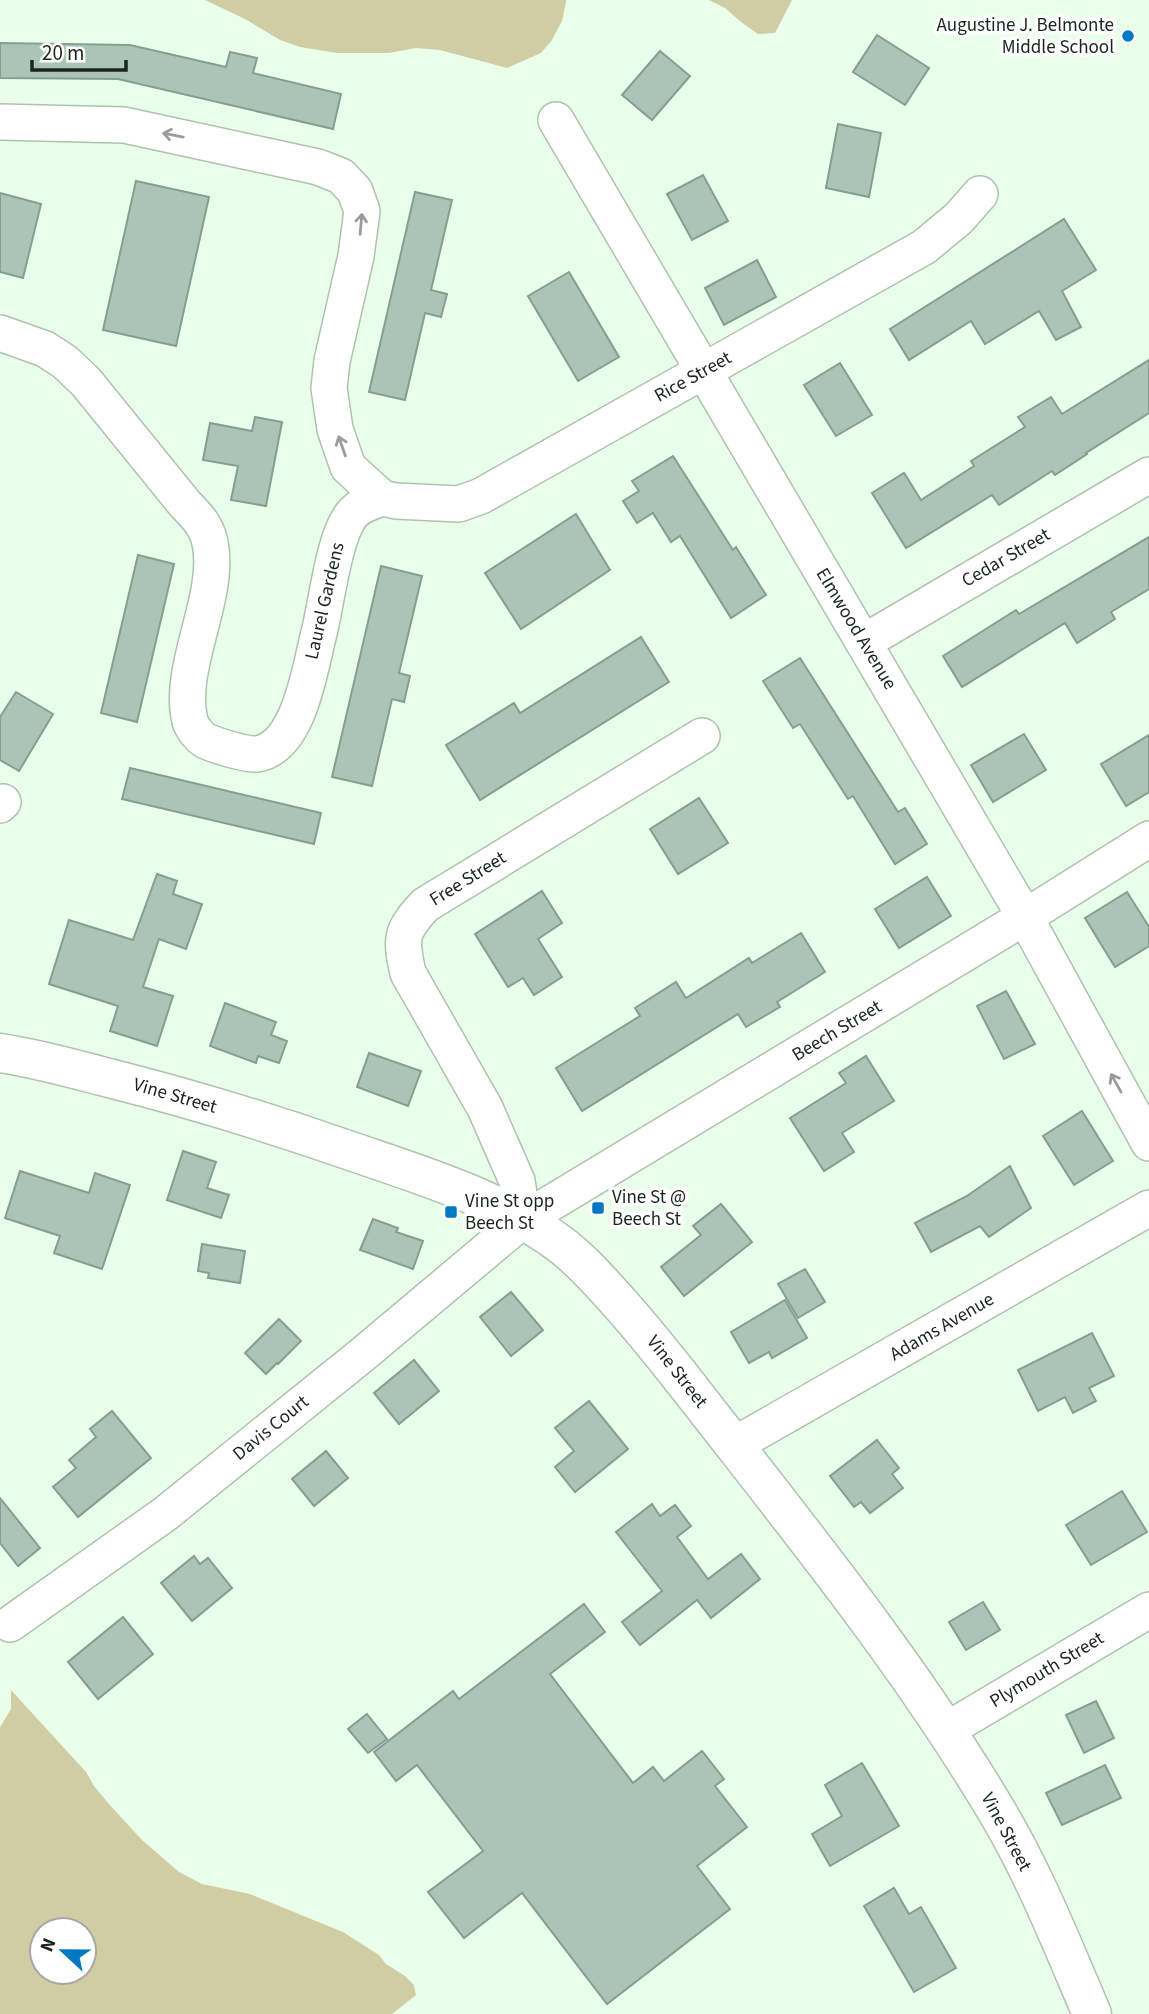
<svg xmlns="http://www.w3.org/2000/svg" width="1149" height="2014" viewBox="0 0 1149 2014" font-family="'Source Sans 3',sans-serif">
	<rect width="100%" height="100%" fill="#eaffea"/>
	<g fill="#d0cda4" fill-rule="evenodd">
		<polygon points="205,0 566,0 566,2 562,21 552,40 541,53 507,68 440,50 416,48 389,53 337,53 300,47 280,40 245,19"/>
		<polygon points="709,0 792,0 775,33 758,34 741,22 725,8"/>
		<path d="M11,1690l75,82 8,14 14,17 34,37 37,32 23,12 48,10 93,38 36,23 7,9 19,12 9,9 2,10 -24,19h-392v-287l11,-18zM42,1930h42v42h-42z"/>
	</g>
	<g fill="#aac5b8" stroke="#849e92" stroke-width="2">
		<polygon points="877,35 929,68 905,105 853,72"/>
		<polygon points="0,43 130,45 226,67 230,52 257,58 253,73 341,94 333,129 118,79 0,78"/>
		<polygon points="660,51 690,76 652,120 622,95"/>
		<polygon points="838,124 881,133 869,197 826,188"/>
		<polygon points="703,175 728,221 692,240 667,194"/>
		<polygon points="136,181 209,197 176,346 103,330"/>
		<polygon points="415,192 452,200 431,290 447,294 441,317 425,313 405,400 369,392"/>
		<polygon points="0,193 41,204 23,278 0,272"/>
		<polygon points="1064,219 1096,270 1062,291 1081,327 1056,340 1039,311 985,344 971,321 909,360 890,329"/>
		<polygon points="757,260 776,297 724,325 705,288"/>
		<polygon points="569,272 619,357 578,381 528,296"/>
		<polygon points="1149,360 1149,413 1086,453 1087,454 1055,475 1052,471 999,505 992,495 906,548 872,493 904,473 921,500 974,466 971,461 1025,427 1018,417 1051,397 1062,414"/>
		<polygon points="840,363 872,415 836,436 804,385"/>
		<polygon points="255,417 282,422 266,506 231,500 238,466 203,460 210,423 252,431"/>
		<polygon points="673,456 733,550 736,547 766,595 731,618 680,536 671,542 653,513 637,523 623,501 639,491 632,481"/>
		<polygon points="576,514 610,570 521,629 485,573"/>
		<polygon points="1149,537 1149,589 1111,612 1115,619 1077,643 1065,623 962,687 943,656 1016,610 1019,614"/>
		<polygon points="138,555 174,564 137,722 101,713"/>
		<polygon points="381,566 422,576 399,673 410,676 404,702 392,699 372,786 332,777"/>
		<polygon points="641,637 669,682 480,800 446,745 514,703 520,713"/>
		<polygon points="800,658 898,812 905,808 927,844 895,864 853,796 848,799 800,724 793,728 763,681"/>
		<polygon points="16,692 53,714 19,771 0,760 0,717"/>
		<polygon points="1024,734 1046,770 993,802 971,765"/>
		<polygon points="1149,735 1149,792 1126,806 1101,764"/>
		<polygon points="130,768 321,813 314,844 122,799"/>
		<polygon points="699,798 728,843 678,874 650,829"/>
		<polygon points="157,874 177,881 173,894 202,904 186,949 159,939 143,987 173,996 157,1046 110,1031 118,1006 49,984 69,920 133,940"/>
		<polygon points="927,877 951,916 899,948 875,909"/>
		<polygon points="542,891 562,923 538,939 562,977 534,995 523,978 508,987 475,934"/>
		<polygon points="1127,892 1149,927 1149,946 1115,967 1085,918"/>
		<polygon points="801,933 825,972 777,1002 780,1007 746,1027 738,1014 582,1111 556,1068 640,1016 635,1008 676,982 686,998 749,958 752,963"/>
		<polygon points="1006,991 1035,1044 1004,1059 977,1006"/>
		<polygon points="225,1003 276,1022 271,1035 287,1041 279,1063 258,1056 256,1063 210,1046"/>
		<polygon points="369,1053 421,1071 408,1106 357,1087"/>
		<polygon points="866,1056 894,1101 842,1133 854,1152 824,1171 790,1118 846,1083 839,1073"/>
		<polygon points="1082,1111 1113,1161 1074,1185 1043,1136"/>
		<polygon points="183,1151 216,1162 207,1188 229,1195 221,1218 167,1200"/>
		<polygon points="1010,1166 1031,1208 989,1237 980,1226 931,1252 915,1223 967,1196"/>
		<polygon points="20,1171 89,1193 95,1173 130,1185 102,1269 54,1253 60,1236 5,1218"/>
		<polygon points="721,1204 752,1242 684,1296 661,1267 701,1235 693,1226"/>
		<polygon points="373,1219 398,1228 396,1232 423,1241 413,1269 360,1250"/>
		<polygon points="202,1244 245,1251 240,1283 208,1278 209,1273 198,1271"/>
		<polygon points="805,1269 825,1302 798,1318 778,1284"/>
		<polygon points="511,1292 543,1330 511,1356 480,1317"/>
		<polygon points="785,1300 807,1338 772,1358 769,1352 749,1363 731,1332"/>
		<polygon points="279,1319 301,1341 278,1364 277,1363 266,1374 245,1353"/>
		<polygon points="1092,1333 1114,1376 1089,1388 1096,1401 1073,1413 1065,1397 1038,1411 1018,1370"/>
		<polygon points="414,1360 439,1391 399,1424 374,1393"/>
		<polygon points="589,1401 628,1449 575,1492 555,1467 574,1451 555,1428"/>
		<polygon points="112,1411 151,1458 78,1517 53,1487 76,1468 69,1460 96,1437 90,1429"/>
		<polygon points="877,1440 899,1468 892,1474 903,1488 870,1513 861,1502 854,1507 830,1476"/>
		<polygon points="326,1451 348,1478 314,1506 292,1479"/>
		<polygon points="1122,1491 1147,1532 1091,1565 1066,1525"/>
		<polygon points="0,1498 40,1548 18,1566 0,1543"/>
		<polygon points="652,1504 660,1516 675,1505 691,1526 677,1537 708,1579 741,1554 760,1579 711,1618 697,1600 640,1645 622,1622 662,1591 616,1532"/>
		<polygon points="194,1556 200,1564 208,1558 232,1588 192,1621 161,1583"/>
		<polygon points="983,1602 1000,1630 966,1650 949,1622"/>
		<polygon points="584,1604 605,1632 550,1674 633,1783 653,1767 664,1781 702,1751 724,1779 715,1786 747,1827 697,1866 730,1909 607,2004 522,1893 464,1938 428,1892 483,1851 417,1765 396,1781 374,1752 453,1691 459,1699"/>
		<polygon points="123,1617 153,1654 98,1699 68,1662"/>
		<polygon points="1096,1701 1114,1738 1084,1753 1066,1715"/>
		<polygon points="367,1714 387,1739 368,1753 348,1729"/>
		<polygon points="862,1763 899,1826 830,1866 812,1834 842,1816 825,1785"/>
		<polygon points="1105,1765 1121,1798 1062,1825 1046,1793"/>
		<polygon points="894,1888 909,1914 921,1907 956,1968 914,1992 864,1906"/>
	</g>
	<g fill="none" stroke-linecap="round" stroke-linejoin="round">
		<g stroke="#afc2af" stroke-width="38">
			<g id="minor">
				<polyline points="556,120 1025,917 1149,1143"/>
				<polyline points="0,122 124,125 318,167 341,176 355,191 362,211 356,256 332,361 329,388 335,429 348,467 382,498 396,501 459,504 481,496 924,247 959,218 980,194"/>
				<path d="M0,333l45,16 20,13 21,20 99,122c14,14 24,25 26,45 7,53 -34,121 -21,172 2,7 10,17 16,20 11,5 41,14 51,13 43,-7 53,-87 62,-121 8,-31 15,-101 35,-121 8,-8 18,-10 28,-14"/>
				<polyline points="864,642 1149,475"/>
				<polyline points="0,805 3,802"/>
				<path d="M523,1220l-6,-39 -32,-73 -77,-135c-8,-35 -7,-42 17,-68l277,-169"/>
				<polyline points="734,1445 1149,1208"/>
				<polyline points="10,1624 165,1514 362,1355 523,1220 1025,917 1149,839"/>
				<polyline points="945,1731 1149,1610"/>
			</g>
		</g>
		<g stroke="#afc2af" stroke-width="41">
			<path id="tertiary" d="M0,1053c35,5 71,15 105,24 80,20 159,44 237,71 75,26 153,48 218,96 20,15 38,35 55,54 40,44 75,91 112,138 93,119 188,239 266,369 40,65 69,139 99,209"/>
		</g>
		<use href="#minor" stroke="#fff" stroke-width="35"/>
		<use href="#tertiary" stroke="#fff" stroke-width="38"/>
	</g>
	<defs><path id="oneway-shaft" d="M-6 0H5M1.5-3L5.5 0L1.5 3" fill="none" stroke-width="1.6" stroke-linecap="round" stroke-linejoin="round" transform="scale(1.75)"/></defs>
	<g stroke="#999c99">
		<use href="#oneway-shaft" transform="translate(173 135) rotate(-169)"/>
		<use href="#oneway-shaft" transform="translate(361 224) rotate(-85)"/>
		<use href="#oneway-shaft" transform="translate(342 446) rotate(-109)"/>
		<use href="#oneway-shaft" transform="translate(1116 1083) rotate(-119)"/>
	</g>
	<g fill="#0278c2" stroke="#fff" stroke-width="2.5">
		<circle cx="1128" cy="36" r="7"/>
		<rect x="591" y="1201" width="14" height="14" rx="3.5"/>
		<rect x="444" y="1205" width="14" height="14" rx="3.5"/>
	</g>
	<g text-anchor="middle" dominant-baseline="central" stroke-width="7" stroke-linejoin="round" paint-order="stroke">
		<g font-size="19" fill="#1d241d" stroke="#fff" text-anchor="start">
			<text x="1114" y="25" text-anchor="end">Augustine J. Belmonte<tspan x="1114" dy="22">Middle School</tspan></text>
			<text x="612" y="1197">Vine St @<tspan x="612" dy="22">Beech St</tspan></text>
			<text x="465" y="1201">Vine St opp<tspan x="465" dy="22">Beech St</tspan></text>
		</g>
		<g font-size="19" fill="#1d241d" stroke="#fff">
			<text transform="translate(693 377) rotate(-29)">Rice Street</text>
			<text transform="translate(1006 558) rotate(-30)">Cedar Street</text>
			<text transform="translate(325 601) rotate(-77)">Laurel Gardens</text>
			<text transform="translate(856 629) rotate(59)">Elmwood Avenue</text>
			<text transform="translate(468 879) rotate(-32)">Free Street</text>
			<text transform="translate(837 1031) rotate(-31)">Beech Street</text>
			<text transform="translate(175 1096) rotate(16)">Vine Street</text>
			<text transform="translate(942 1327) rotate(-30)">Adams Avenue</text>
			<text transform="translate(677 1372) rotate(52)">Vine Street</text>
			<text transform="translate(271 1428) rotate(-39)">Davis Court</text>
			<text transform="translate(1047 1670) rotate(-31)">Plymouth Street</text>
			<text transform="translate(1006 1832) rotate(62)">Vine Street</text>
		</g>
	</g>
	<g transform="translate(63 1951) rotate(292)"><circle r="33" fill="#ffffff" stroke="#a5a7a5" stroke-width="2"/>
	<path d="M0-5L12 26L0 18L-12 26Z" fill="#0278c2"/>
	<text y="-10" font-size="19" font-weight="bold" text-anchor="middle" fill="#1d241d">N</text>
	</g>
	<path d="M32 60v10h94v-10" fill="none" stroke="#1d241d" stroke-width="3.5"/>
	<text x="42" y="60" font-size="21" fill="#1d241d" stroke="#ffffff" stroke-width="5" paint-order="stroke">20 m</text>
</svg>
